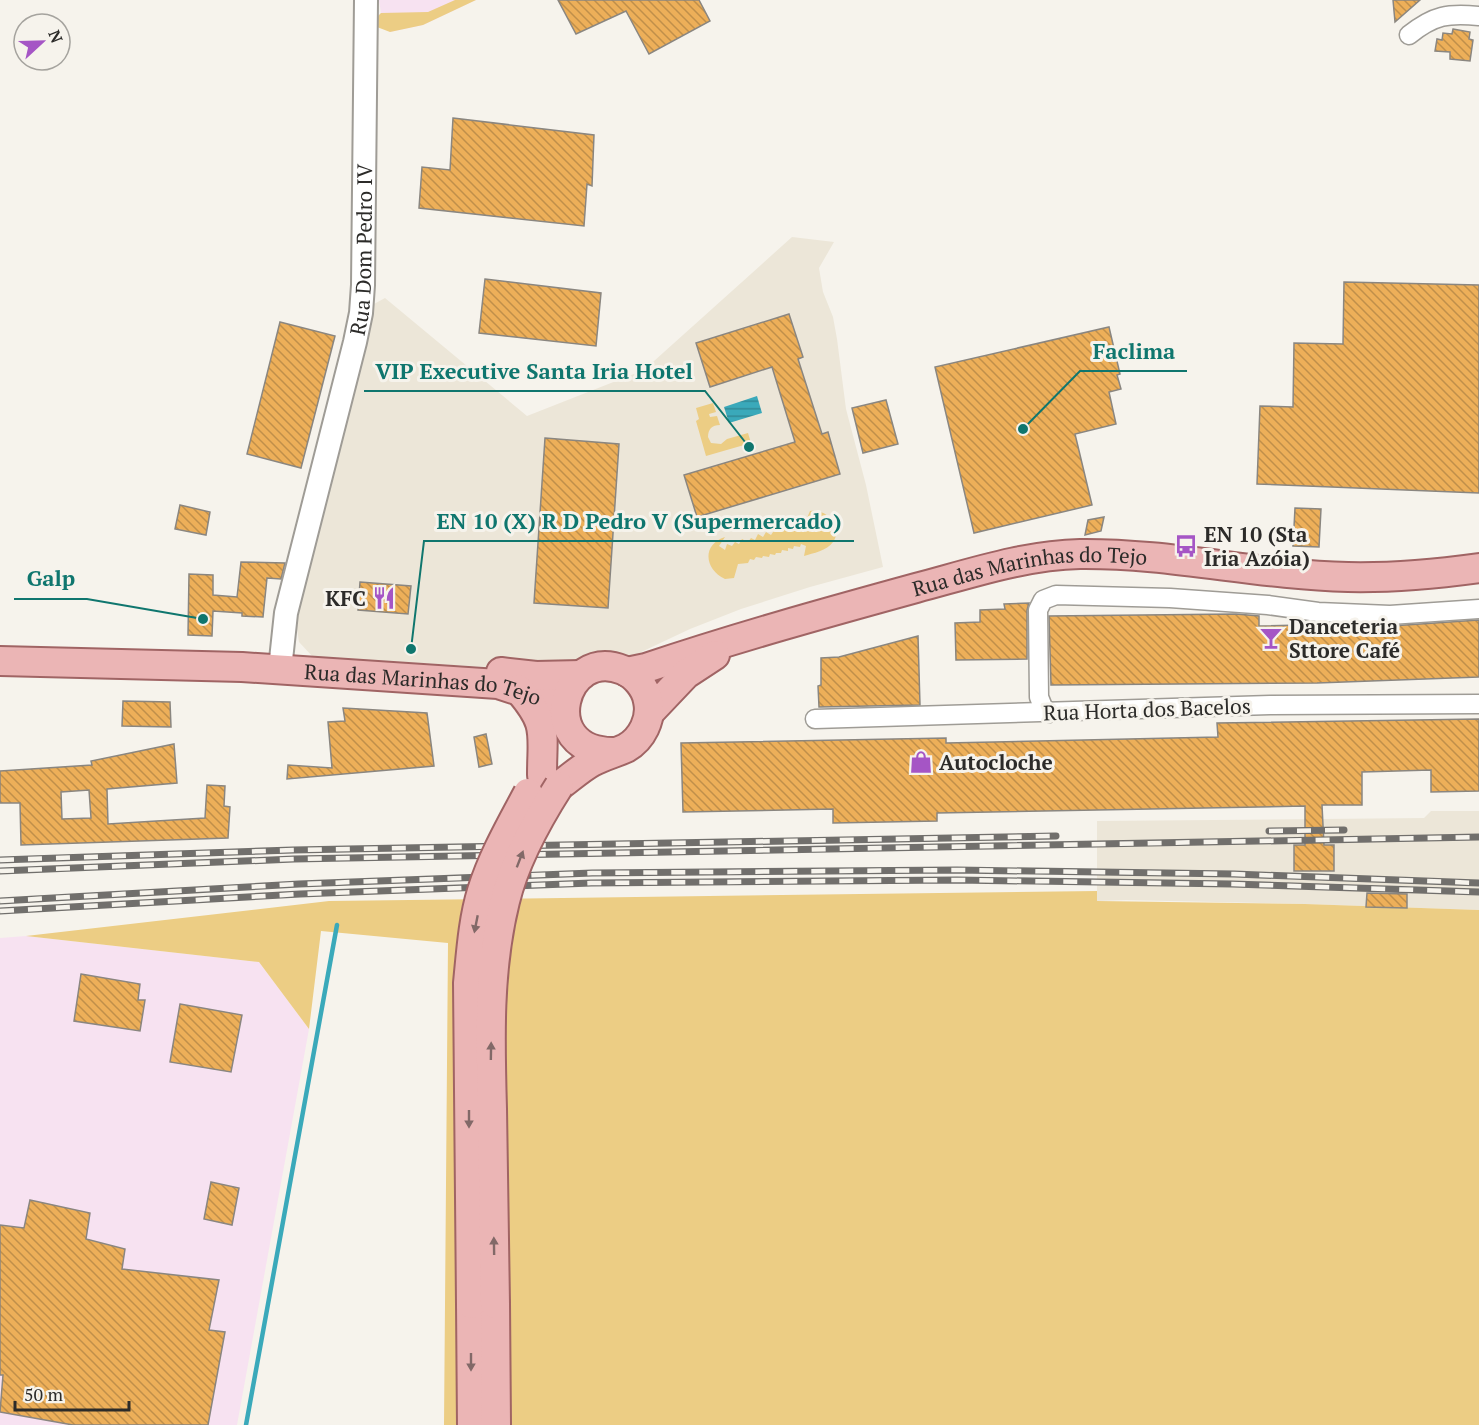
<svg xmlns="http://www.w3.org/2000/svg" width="1479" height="1425" viewBox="0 0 1479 1425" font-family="'PT Serif',serif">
	<defs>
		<pattern id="water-rules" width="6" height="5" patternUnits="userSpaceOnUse" patternTransform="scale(1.5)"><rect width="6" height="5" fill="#3aa9ba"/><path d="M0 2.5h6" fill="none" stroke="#318a97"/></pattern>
		<pattern id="building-back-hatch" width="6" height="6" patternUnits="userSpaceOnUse" patternTransform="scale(1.5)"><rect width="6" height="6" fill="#edaf59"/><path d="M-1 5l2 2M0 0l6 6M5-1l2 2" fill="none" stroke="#c08f4a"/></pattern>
	</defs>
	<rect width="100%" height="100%" fill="#f6f3ec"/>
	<g fill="#ece6d8">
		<polygon points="792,237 834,242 819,268 823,292 833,317 837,339 846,409 866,485 883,567 810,587 741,609 690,629 637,654 598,665 521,669 313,657 299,642 295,616 374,304 385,298 527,416 644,370"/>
		<polygon points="1431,811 1479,811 1479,910 1305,904 1126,900 1097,901 1097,821 1424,818"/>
	</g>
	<g fill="#f7e2f1">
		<polygon points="379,0 476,0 423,25 390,32 376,18 381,13"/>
		<polygon points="26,936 259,962 309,1029 237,1425 0,1425 0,938"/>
	</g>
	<g fill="#eccd84">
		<polygon points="455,0 476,0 423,25 390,32 377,27 376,18 381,13 428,12"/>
		<path d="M713,403l3,9 -7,2 1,3 7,-1 3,9c-8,0 -12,4 -12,12l3,6 10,1 6,-5 21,-6 3,10 -45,13 -10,-35 3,-2 -3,-11z"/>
		<path d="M810,511c16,-3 34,15 23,31 -6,9 -20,11 -29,14l2,-10 -5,-2 -1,3 -6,-1 -1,3 -5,-1v3l-6,-1 -1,3h-5l-1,2 -5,-1 -1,3 -6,-1 -1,2 -6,-1 -2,3 -4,-1 -2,4 -10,1 -4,14 -9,1c-20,-9 -24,-34 0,-42l-6,9 6,4 2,-6 5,2 3,-4 4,2 3,-5 6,3 3,-4 4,2 3,-6 5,3 3,-5 5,3 4,-6 4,3 3,-5 5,3 3,-5 5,3 3,-6 6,3z"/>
		<polygon points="1097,891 1097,901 1305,904 1479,910 1479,1425 444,1425 448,943 321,931 309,1029 259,962 26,936 329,901"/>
	</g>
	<polygon fill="url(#water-rules)" points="757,396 762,413 729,423 724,407"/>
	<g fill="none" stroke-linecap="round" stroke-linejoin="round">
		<polyline stroke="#3aa9ba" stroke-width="4.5" points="246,1425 337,925"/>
	</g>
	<g fill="url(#building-back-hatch)" stroke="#8a8680" stroke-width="1.5" fill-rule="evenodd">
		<polygon points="558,0 699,0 710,21 649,54 626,11 576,34"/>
		<polygon points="1393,0 1420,0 1395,22"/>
		<polygon points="1453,29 1470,32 1469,39 1473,40 1470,61 1450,59 1450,52 1435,51 1437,39 1442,40 1443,33 1452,34"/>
		<polygon points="453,118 594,135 592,186 587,184 584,226 419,208 422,167 450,170"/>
		<polygon points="485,279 601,293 596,346 479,333"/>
		<polygon points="1344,282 1479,285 1479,493 1257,484 1260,406 1293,407 1294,343 1343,344"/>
		<polygon points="789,314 803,357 798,359 822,434 828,432 840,474 697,517 684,475 795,442 772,367 710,387 696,343"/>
		<polygon points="280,322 335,336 301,468 247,454"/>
		<polygon points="1109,327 1120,374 1117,375 1121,389 1109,392 1116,424 1075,434 1092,505 974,533 935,367"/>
		<polygon points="886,400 898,444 863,453 852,408"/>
		<polygon points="545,438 619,444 608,608 534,603"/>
		<polygon points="180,505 210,512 206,535 175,529"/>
		<polygon points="1295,508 1321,509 1319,547 1293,546"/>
		<polygon points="1104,517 1101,531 1085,535 1088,520"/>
		<polygon points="241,562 285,563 281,579 267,578 263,617 242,616 242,613 213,611 212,636 188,635 189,574 213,575 213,595 237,597"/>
		<polygon points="360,582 411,586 408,614 358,610"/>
		<polygon points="1029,603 1027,610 1027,659 956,660 955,623 980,622 980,610 1005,609 1004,604"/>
		<polygon points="1236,614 1259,616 1259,626 1344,624 1391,626 1479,620 1479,677 1317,683 1051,685 1049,616"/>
		<polygon points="918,636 920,705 819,707 818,686 821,685 821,658 839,657"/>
		<polygon points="123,701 170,702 171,727 122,726"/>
		<polygon points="343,708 427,713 434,766 287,779 288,765 332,768 328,722 345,721"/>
		<polygon points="1479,719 1479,791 1431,792 1431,770 1362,772 1362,805 1322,805 1324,845 1334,845 1334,871 1294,871 1294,845 1305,845 1305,806 937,813 937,821 833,823 833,809 683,812 681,743 946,738 946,743 1218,737 1217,723"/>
		<polygon points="486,734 492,764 479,767 474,737"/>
		<path d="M174,744l3,39 -70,6 1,35 97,-6 2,-33 18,1 -1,20 6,1 -2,31 -207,7 -1,-42h-20v-32l92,-6 -1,-4zM89,790l2,28 -29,1 -1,-27z"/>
		<polygon points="1367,893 1407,894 1407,908 1366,907"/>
		<polygon points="81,974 140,984 138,1000 145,1000 140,1031 74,1021"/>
		<polygon points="180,1004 242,1015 231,1072 170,1062"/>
		<polygon points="211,1182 239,1188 232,1225 204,1219"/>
		<polygon points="30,1200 90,1213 86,1239 125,1249 122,1269 219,1280 209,1330 225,1332 208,1425 73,1425 0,1412 3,1375 0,1375 0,1225 24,1228"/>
	</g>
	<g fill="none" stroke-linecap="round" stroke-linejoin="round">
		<g stroke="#9f9c96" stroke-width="21">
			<g id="minor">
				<path d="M1409,35c25,-20 39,-22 70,-19"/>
				<polyline points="1050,713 1043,707 1039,697 1038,610 1043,600 1056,595 1170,598 1268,605 1318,612 1390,615 1479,609"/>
				<polyline points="815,719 1270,705 1479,704"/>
			</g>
		</g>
		<g stroke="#9f9c96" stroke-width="26">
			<g id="tertiary">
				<path id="s1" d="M280,669l6,-56 69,-271 6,-29 2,-28 3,-285"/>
			</g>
		</g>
		<g stroke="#a06464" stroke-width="32">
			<g id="primary">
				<path id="s2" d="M0,661l242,6 256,17 52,17 14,10"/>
				<polyline points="501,672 536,676 581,675"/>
				<path id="s3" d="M627,672l19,-4c89,-30 179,-55 270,-80 53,-14 109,-33 164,-34 90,-1 178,21 268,23 44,1 87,-3 131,-9"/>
				<path d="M518,689c31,36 24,43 24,86"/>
				<polyline points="649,713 686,674 715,655"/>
				<path d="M559,786c11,-8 22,-18 33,-24 11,-6 23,-9 34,-14 16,-9 26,-29 22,-47 -2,-13 -13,-26 -25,-31 -60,-25 -88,81 -11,82"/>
				<polyline points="471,1304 472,1425"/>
				<polyline points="495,1304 496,1425"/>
			</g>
		</g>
		<use href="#minor" stroke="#fff" stroke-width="18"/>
		<use href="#tertiary" stroke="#fff" stroke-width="22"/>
		<use href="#primary" stroke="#ebb5b5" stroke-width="28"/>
		<g stroke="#716f6c" stroke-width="7">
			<g id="rail">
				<polyline points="1269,831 1344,830"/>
				<polyline points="0,860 293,850 1056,836"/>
				<polyline points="0,871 294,859 1479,837"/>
				<polyline points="0,901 299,884 592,873 957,870 1234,874 1479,883"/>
				<polyline points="0,911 300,894 591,883 957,880 1232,884 1479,892"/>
			</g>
		</g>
		<use href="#rail" stroke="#f6f3ec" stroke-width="4.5" stroke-dasharray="14" stroke-linecap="butt"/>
		<g stroke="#a06464" stroke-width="32" stroke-linecap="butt">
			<g id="primary-bridge">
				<path d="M471,1304l-3,-321c3,-30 5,-63 14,-92 11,-35 29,-66 46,-98"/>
				<path d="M495,1304c-1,-65 -2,-130 -3,-195 -2,-69 -4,-140 13,-208 10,-41 31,-79 54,-115"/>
			</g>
		</g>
		<use href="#primary-bridge" stroke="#ebb5b5" stroke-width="28"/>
	</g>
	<defs><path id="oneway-solid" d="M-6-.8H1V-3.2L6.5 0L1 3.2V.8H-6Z" transform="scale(1.5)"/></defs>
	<g fill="#826968">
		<use href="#oneway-solid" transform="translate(520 859) rotate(-69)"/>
		<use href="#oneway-solid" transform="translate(476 924) rotate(101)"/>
		<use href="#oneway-solid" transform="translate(491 1051) rotate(-89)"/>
		<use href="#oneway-solid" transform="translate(469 1119) rotate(90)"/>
		<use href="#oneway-solid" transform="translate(494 1246) rotate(-91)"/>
		<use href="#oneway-solid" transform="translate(471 1362) rotate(90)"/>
	</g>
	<defs>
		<g id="bus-bare" transform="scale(1.8)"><path d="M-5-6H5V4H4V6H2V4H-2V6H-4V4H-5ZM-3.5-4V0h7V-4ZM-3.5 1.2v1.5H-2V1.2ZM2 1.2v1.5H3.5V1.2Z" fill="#a555c5" stroke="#f6f3ec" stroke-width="2.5" paint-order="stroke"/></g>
		<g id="restaurant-bare" transform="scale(1.8)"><path d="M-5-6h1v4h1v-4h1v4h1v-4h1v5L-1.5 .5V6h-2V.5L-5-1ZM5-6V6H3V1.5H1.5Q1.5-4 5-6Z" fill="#a555c5" stroke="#f6f3ec" stroke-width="2.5" paint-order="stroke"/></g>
		<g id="bar-bare" transform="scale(1.8)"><path d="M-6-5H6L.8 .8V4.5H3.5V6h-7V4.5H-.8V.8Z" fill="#a555c5" stroke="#f6f3ec" stroke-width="2.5" paint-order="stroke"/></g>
		<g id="shop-bare" transform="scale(1.8)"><path d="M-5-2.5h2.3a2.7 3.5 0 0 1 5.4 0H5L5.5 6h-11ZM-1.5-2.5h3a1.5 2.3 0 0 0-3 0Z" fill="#a555c5" stroke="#f6f3ec" stroke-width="2.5" paint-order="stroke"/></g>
	</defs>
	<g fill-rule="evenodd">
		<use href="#bus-bare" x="1186" y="546"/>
		<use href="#restaurant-bare" x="384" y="598"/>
		<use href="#bar-bare" x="1271" y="638"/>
		<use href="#shop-bare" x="921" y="762"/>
	</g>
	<g text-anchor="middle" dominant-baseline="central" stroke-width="6" stroke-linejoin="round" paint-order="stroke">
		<g font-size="21" fill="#2c2b29" stroke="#f6f3ec">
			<text stroke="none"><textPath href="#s1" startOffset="429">Rua Dom Pedro IV</textPath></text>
			<text stroke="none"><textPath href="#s3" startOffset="417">Rua das Marinhas do Tejo</textPath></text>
			<text stroke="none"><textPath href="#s2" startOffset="424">Rua das Marinhas do Tejo</textPath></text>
			<text transform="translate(1147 709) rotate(-2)">Rua Horta dos Bacelos</text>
		</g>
		<g font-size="21" font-weight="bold" fill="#2c2b29" stroke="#f6f3ec" text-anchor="start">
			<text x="1204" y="534">EN 10 (Sta<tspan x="1204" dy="24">Iria Azóia)</tspan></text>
			<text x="366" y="598" text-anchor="end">KFC</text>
			<text x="1289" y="626">Danceteria<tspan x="1289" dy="24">Sttore Café</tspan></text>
			<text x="939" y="762">Autocloche</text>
		</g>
	</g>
	<path fill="none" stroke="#0f766e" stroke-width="2" d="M1023 429L1080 371H1187M749 447L705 391H364M411 649L424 541H854M203 619L87 599H14"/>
	<g fill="#0f766e" stroke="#f6f3ec" stroke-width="2">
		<circle cx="1023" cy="429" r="6"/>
		<circle cx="749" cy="447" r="6"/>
		<circle cx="411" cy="649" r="6"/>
		<circle cx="203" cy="619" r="6"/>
	</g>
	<g font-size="22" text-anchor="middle" font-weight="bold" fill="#0f766e" stroke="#f6f3ec" stroke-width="6" stroke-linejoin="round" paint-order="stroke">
		<text x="1134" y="359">Faclima</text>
		<text x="534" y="379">VIP Executive Santa Iria Hotel</text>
		<text x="639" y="529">EN 10 (X) R D Pedro V (Supermercado)</text>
		<text x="51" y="586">Galp</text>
	</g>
	<g transform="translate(42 42) rotate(68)"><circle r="28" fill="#f6f3ec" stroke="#a5a39e" stroke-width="1.5"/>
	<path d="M0-4.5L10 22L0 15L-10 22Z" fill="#a555c5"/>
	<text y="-9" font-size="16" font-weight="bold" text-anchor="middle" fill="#2c2b29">N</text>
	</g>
	<path d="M15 1401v9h114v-9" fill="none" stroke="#2c2b29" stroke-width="3"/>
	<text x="24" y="1401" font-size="18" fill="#2c2b29" stroke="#f6f3ec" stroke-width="4.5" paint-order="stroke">50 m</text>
</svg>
